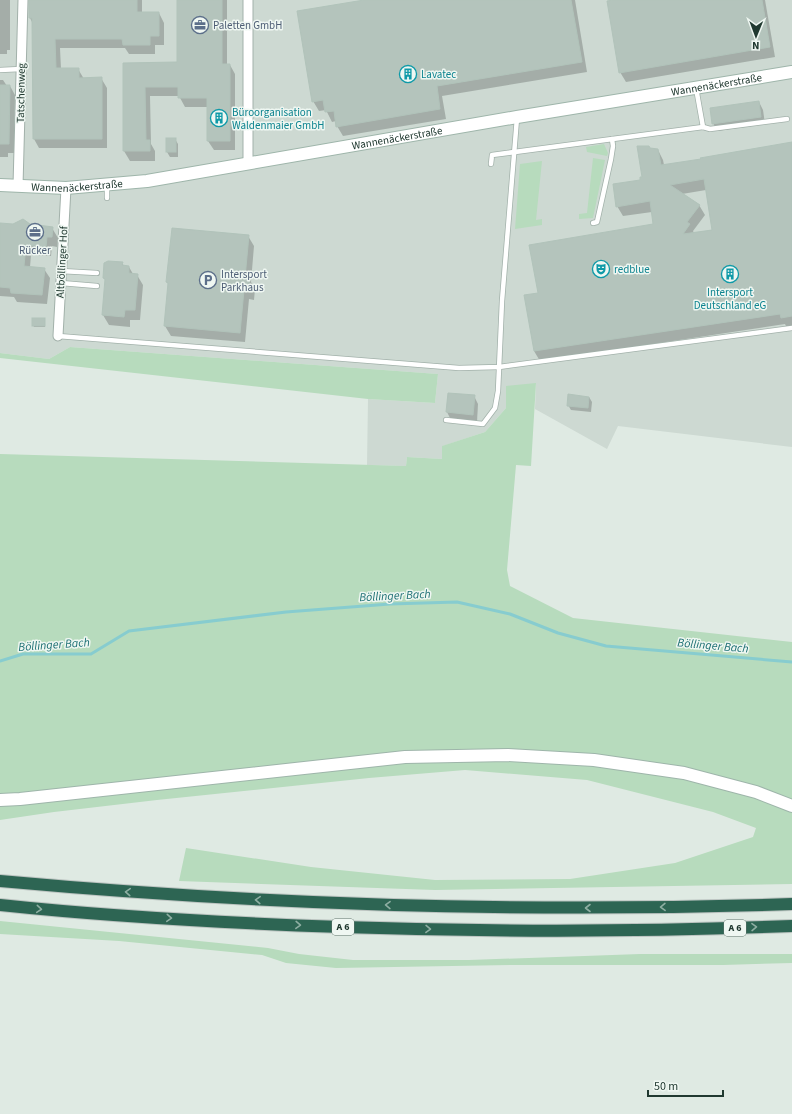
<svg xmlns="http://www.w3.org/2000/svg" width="792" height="1114" viewBox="0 0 792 1114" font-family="'Source Sans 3',sans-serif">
	<rect width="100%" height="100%" fill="#dfeae3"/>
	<polygon fill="#cdd9d2" points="0,0 792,0 792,447 618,426 607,449 535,409 536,384 506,408 485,432 443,446 442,459 407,457 406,466 367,465 368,399 435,403 438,374 70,347 49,359 0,353"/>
	<g fill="#b7dbbd">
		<polygon points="604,144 608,153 607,156 587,152 586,147"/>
		<polygon points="593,158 605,160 593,218 579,219 579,214 587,213"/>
		<polygon points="542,161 536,220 542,219 542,225 515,229 520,164"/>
		<polygon points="70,347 438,374 435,403 368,399 0,358 0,353 49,359"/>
		<polygon points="536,383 531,466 516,465 507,570 510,586 573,618 792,642 792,884 435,890 179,881 186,848 311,867 435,880 570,879 675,863 753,837 756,828 713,812 587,780 465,770 369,778 157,800 54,812 0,820 0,454 406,466 407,457 442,459 442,446 485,432 506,408 506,386"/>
		<polygon points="0,921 268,948 299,954 353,960 469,960 640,954 792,954 792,963 723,965 514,965 336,968 286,963 262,955 119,941 0,934"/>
	</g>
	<g fill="#0003" fill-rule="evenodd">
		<polygon points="0,0 10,0 10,50 7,50 7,54 0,54"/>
		<polygon points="30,0 142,0 142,13 159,13 164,23 164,45 155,45 155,54 129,54 125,48 60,48 61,69 78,69 84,79 101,78 107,88 107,148 39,148 34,139 33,24 30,18"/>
		<polygon points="178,0 227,0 227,65 230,65 235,74 235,150 214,150 208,141 208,107 185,107 179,96 150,96 151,144 155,151 155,161 130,161 124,151 124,64 178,63"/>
		<polygon points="370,0 575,0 587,72 442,96 446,119 343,136 337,126 336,121 332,122 326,110 319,111 313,101"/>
		<polygon points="618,0 765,0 775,57 626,82 620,72"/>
		<polygon points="0,80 3,80 7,86 10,86 15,95 14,153 8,153 8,157 0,157"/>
		<polygon points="759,102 763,110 765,124 717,131 713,123"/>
		<polygon points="167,139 175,139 178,144 178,157 170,157 167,152"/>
		<path d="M792,143v184l-5,1 -2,-4 -245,37 -6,-10 5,-57 115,-69 -2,-13 -29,4 -6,-10 27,-28 6,-29 8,1 5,10 1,5 38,-5zM706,190l7,40 -19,3 -1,-2 12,-16 -6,-10 -17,-11z"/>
		<polygon points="0,224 30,225 52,228 58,238 57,247 52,246 51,256 31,255 30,267 44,269 50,278 47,304 17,302 14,297 0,296"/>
		<polygon points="248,236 254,246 251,282 255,289 254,300 249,299 245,342 171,336 165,326 169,285 167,282"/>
		<polygon points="122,263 124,266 129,267 133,274 137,275 143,285 140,320 130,320 130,327 109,325 103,315 106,281 104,278"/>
		<polygon points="44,319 45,327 34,327 33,325"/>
		<polygon points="448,394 474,396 478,404 477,422 451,420 447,412"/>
		<polygon points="589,397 592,402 591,412 571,410 568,405"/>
	</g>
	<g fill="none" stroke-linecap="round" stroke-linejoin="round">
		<polyline stroke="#87cccf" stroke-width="3" points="0,661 23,654 91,654 129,631 286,612 390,604 457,602 510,614 558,633 606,646 792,662"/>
	</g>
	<g fill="#b4c4bc" stroke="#b1c3ba" fill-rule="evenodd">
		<polygon points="29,0 137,0 137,12 159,12 159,36 150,36 150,45 123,45 122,39 55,39 56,68 79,68 79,78 102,77 102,139 33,139 32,18 29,18"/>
		<polygon points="177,0 222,0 222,64 230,64 230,141 207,141 207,98 178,98 178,87 145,87 146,140 150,140 150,151 123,151 123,63 177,62"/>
		<polygon points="364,0 571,0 582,62 437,86 440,109 336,127 334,111 325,112 323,100 312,102 297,11"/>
		<polygon points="613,0 762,0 770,47 619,73 607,1"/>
		<polygon points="0,85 10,85 9,144 0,144"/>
		<polygon points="759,101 761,117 712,124 710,108"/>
		<rect x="166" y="138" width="10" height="14"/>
		<path d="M792,142v174l-11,2 -1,-4 -246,37 -10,-56 14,-2 -9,-48 124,-21 -3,-23 -34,6 -3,-23 27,-4v-3h2l-5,-31h12l1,2 8,1 3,16 40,-6 -1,-1zM704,179l8,51 -29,4 7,-10 -3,-2 13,-17 -30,-20z"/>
		<polygon points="23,219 30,224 53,227 52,237 47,237 46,247 26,245 24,266 45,268 42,295 11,293 10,288 0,287 0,223 13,224"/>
		<polygon points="172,228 249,235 245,278 250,278 248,290 244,290 240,333 164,326 168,283 166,282"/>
		<polygon points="108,261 123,262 122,265 129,266 129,273 138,274 135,310 125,310 124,317 102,315 105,279 103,278 104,263"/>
		<rect x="32" y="318" width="13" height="8"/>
		<polygon points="448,393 475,395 473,415 446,412"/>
		<polygon points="568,394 589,397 588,408 567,406"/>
	</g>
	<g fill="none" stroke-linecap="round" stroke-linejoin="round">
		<g stroke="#a2b1aa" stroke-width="6">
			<g id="lane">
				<polyline points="0,70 21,69"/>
				<polyline points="696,88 703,127"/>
				<polyline points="491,164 492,155 703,127 710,129 787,119"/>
				<polyline points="107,198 107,186"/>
				<polyline points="593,223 597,222 611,159 613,146 612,139"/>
				<polyline points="61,271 97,273"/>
				<polyline points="61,283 97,286"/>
				<polyline points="58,336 459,368 499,367 792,328"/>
				<polyline points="446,420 483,424 495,408 498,391 502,301 517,118"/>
			</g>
		</g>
		<g stroke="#a2b1aa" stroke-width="11">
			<g id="street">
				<polyline points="248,0 248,163"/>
				<polyline points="18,186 23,0"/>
				<polyline points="58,336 66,188"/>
			</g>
		</g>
		<g stroke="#9eb5aa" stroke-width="14">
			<g id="secondary">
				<path id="s1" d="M0,185l66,3 81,-7 370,-64 275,-45"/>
				<polyline points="0,800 20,799 405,757 508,755 594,760 684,773 756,792 792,806"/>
			</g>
		</g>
		<g stroke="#bcc4c1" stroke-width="14">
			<g id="highway">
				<path d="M0,881c263,24 528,32 792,23"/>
				<path d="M0,905c113,12 228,18 342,22 150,5 300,5 450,-1"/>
			</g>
		</g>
		<use href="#lane" stroke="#fff" stroke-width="4.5"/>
		<use href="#street" stroke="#fff" stroke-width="9"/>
		<use href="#secondary" stroke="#fff" stroke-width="12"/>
		<use href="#highway" stroke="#2d6553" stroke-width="12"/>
	</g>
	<defs><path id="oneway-chevron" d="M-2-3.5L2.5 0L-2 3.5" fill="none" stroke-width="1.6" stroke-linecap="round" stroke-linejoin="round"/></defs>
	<g stroke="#8eaea2">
		<use href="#oneway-chevron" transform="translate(128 892) rotate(-176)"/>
		<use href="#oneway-chevron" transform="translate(258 900) rotate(-177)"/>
		<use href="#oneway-chevron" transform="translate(388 905) rotate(-179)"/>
		<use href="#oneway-chevron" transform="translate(663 907) rotate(179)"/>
		<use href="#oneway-chevron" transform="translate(588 908) rotate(-180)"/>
		<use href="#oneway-chevron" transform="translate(39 909) rotate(5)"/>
		<use href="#oneway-chevron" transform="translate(169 918) rotate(4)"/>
		<use href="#oneway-chevron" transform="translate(298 925) rotate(2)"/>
		<use href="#oneway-chevron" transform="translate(754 927) rotate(-1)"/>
		<use href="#oneway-chevron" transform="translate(428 929) rotate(1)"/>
	</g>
	<defs>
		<g id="office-ring" transform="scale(0.9)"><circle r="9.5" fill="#eff7f2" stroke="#5c6f8a" stroke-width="1.5"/><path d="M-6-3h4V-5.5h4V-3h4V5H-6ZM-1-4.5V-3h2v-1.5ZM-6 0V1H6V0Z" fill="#5c6f8a"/></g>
		<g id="building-ring" transform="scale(0.9)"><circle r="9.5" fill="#eff7f2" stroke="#0f9aa8" stroke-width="1.5"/><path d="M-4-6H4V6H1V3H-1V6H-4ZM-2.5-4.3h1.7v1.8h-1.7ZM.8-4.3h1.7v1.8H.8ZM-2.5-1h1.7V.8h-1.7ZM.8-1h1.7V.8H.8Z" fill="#0f9aa8"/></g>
		<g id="theatre-ring" transform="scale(0.9)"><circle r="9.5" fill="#eff7f2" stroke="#0f9aa8" stroke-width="1.5"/><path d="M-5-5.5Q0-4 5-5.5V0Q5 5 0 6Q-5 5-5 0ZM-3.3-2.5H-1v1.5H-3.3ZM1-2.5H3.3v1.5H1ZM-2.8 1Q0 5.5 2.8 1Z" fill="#0f9aa8"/></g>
		<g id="parking-ring" transform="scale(0.9)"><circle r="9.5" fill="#eff7f2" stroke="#5c6f8a" stroke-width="1.5"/><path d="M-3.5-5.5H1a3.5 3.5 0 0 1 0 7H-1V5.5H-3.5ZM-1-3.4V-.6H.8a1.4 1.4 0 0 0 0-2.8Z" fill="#5c6f8a"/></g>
	</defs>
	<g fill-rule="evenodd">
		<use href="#office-ring" x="200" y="25"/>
		<use href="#building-ring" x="408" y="74"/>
		<use href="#building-ring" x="219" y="118"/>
		<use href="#office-ring" x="35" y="232"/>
		<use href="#theatre-ring" x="601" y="269"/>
		<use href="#building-ring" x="730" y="274"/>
		<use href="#parking-ring" x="208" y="280"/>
	</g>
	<g text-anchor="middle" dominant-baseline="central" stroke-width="3" stroke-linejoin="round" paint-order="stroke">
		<g fill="#eff7f2" stroke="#5e726a" stroke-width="1">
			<rect x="332" y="919" width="22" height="16" rx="3"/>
			<rect x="724" y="920" width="22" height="16" rx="3"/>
		</g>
		<g font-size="10" font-weight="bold" fill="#203930">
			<text x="343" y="927">A 6</text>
			<text x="735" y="928">A 6</text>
		</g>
		<g font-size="11" fill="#4e5e75" stroke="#eff7f2" text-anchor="start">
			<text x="213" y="25">Paletten GmbH</text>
			<text x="35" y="250" text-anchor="middle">Rücker</text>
			<text x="221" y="274">Intersport<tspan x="221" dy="13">Parkhaus</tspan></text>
		</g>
		<g font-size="11" fill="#0d838f" stroke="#eff7f2" text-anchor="start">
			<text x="421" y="74">Lavatec</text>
			<text x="232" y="112">Büroorganisation<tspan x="232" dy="13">Waldenmaier GmbH</tspan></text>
			<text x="614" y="269">redblue</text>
			<text x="730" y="292" text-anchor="middle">Intersport<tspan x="730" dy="13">Deutschland eG</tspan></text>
		</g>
		<g font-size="11" fill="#203930" stroke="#eff7f2">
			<text stroke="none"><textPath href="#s1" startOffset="725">Wannenäckerstraße</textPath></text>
			<text transform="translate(21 93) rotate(-89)">Tatschenweg</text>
			<text stroke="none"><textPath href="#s1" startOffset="401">Wannenäckerstraße</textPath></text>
			<text stroke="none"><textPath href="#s1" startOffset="77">Wannenäckerstraße</textPath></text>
			<text transform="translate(62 262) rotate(-87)">Altböllinger Hof</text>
		</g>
		<g font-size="12" font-style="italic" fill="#1c6f73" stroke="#eff7f2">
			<text transform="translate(395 596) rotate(-3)">Böllinger Bach</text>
			<text transform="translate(54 645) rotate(-4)">Böllinger Bach</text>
			<text transform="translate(713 646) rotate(5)">Böllinger Bach</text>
		</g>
	</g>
	<g transform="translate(756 36) rotate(181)" stroke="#eff7f2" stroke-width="3" paint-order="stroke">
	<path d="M0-3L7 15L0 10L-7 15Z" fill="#203930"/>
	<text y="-6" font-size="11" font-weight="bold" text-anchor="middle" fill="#203930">N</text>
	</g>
	<path d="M648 1090v6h75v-6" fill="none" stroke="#203930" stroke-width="2"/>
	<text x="654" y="1090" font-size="12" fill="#203930" stroke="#eff7f2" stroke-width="3" paint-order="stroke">50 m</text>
</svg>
